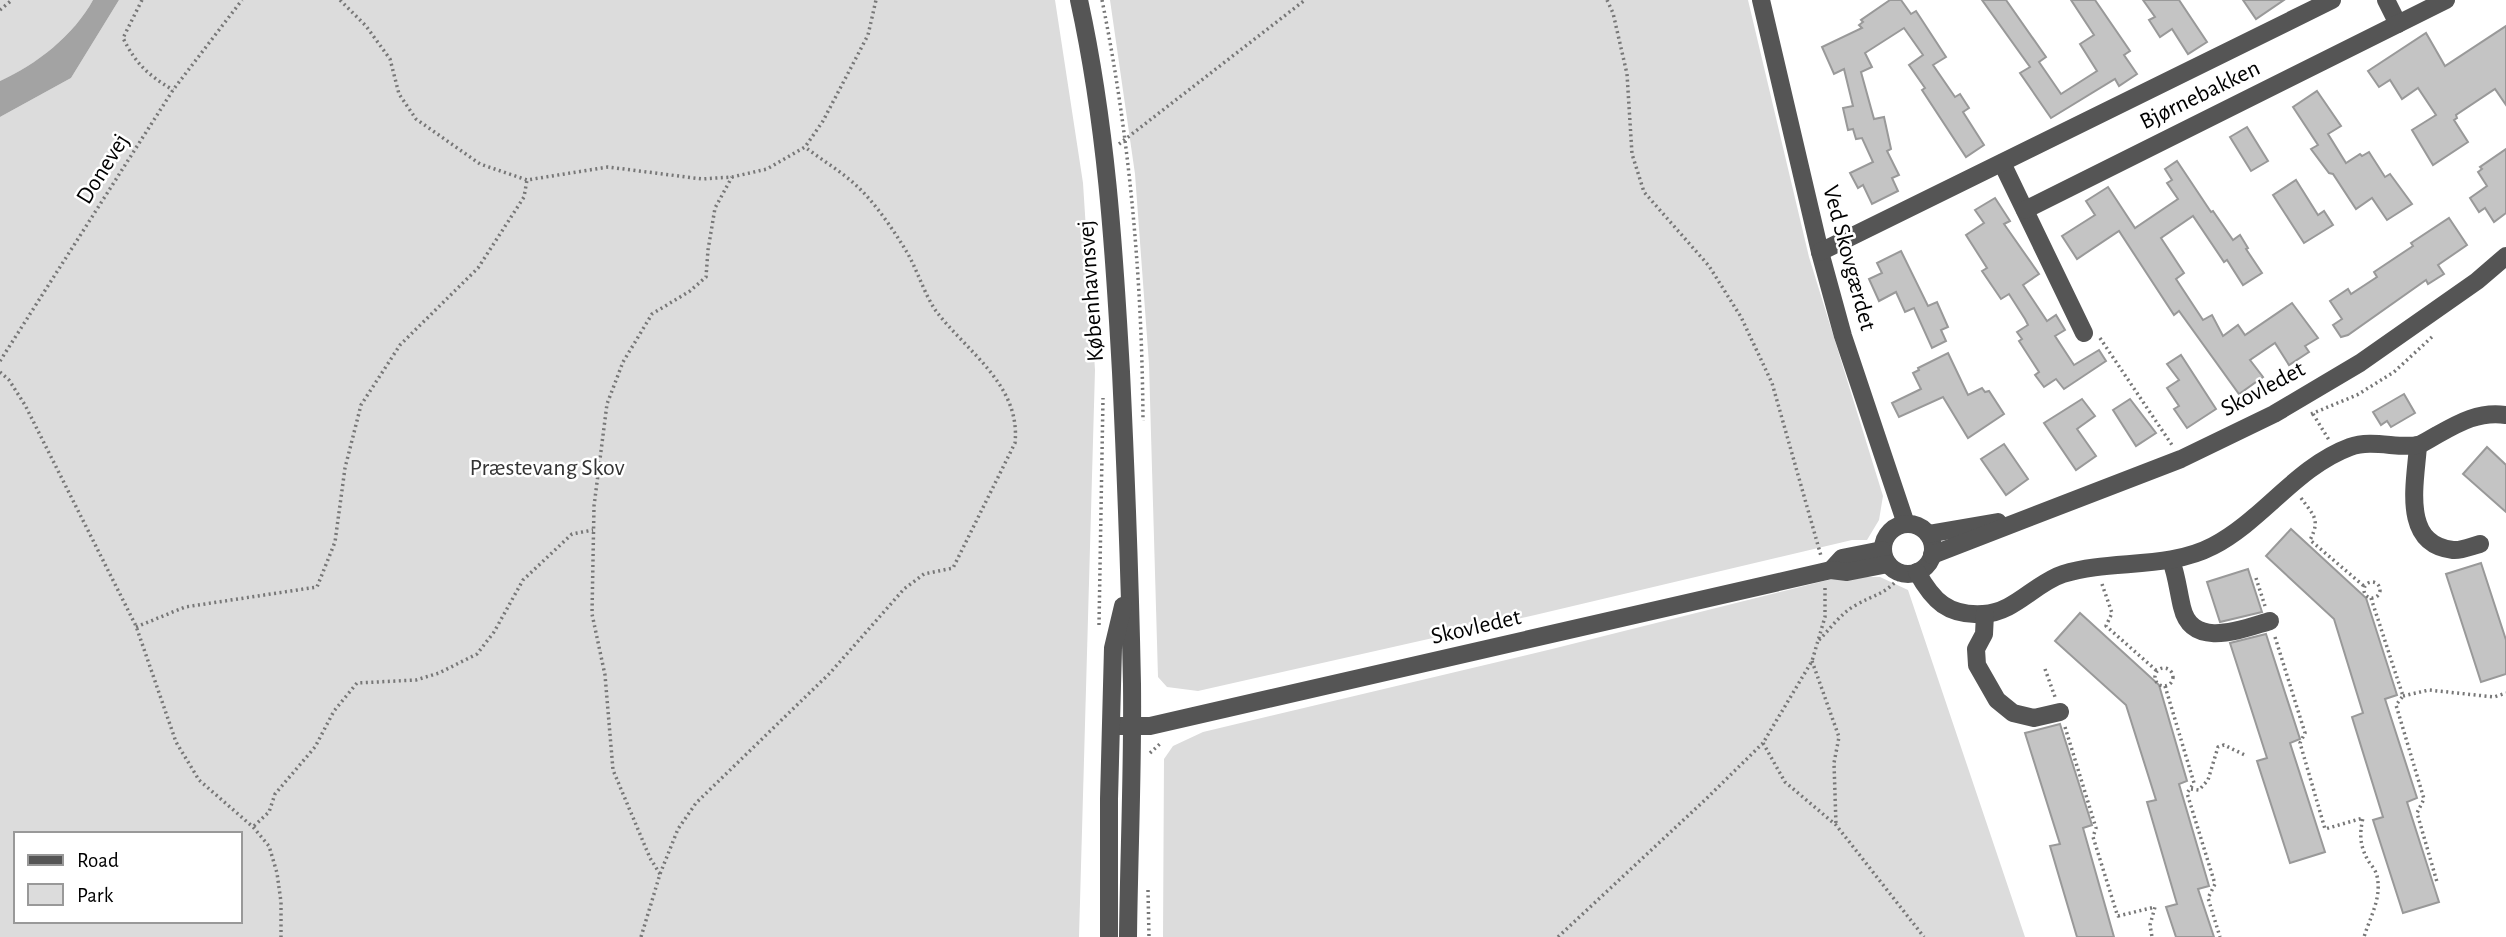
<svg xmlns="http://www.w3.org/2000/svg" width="2506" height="937" viewBox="0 0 2506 937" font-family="'Alegreya Sans',sans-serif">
	<rect width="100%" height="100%" fill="#fff"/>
	<g fill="#dcdcdc" fill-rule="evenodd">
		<path d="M0,0h93c-19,35 -57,65 -93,81z"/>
		<path d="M119,0h936l28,183 12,187 -16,567h-1079v-820l71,-39zM16,834h224v87h-224z"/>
		<polygon points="1110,0 1748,0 1809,257 1883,496 1879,520 1867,540 1852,540 1535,615 1198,691 1167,687 1158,677 1149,364 1135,174"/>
		<polygon points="1840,577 1880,577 1908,590 2025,937 1163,937 1164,759 1173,746 1203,732 1552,649"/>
	</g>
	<path fill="#a3a3a3" d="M93,0h26l-48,78 -71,39v-36c36,-16 74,-46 93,-81z"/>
	<g fill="#c4c4c4" stroke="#999" stroke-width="2">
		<polygon points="1890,0 1901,0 1911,14 1916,11 1946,57 1933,65 1955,97 1960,94 1969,108 1963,112 1984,145 1966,157 1922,90 1925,88 1909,65 1923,55 1904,28 1865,53 1872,67 1861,72 1874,119 1884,117 1891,149 1887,151 1899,175 1892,178 1898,191 1872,204 1863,185 1858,188 1850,173 1873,162 1862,138 1856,139 1853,129 1848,130 1843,108 1853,106 1844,69 1834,74 1822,47 1862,28 1859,25 1863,22 1861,20"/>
		<polygon points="1982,0 2006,0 2046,57 2039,62 2061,94 2097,71 2080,44 2094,35 2071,0 2095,0 2130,51 2124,55 2137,74 2119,86 2115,79 2051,118 2020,73 2030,67"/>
		<polygon points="2143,0 2179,0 2207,42 2188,54 2172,29 2160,37 2149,20 2155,17"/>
		<polygon points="2243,0 2284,0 2256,19"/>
		<polygon points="2506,26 2506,105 2495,89 2456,115 2457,118 2454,120 2468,142 2433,165 2412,130 2436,115 2418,88 2402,99 2390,80 2379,87 2368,71 2426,33 2445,66"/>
		<polygon points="2317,91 2341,126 2328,134 2346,163 2360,154 2362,156 2369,152 2385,177 2390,174 2412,204 2387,220 2372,198 2356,209 2333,174 2329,173 2311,149 2318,145 2293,107"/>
		<polygon points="2247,127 2268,161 2251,171 2230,137"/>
		<polygon points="2506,149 2506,213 2494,222 2485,208 2479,212 2470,198 2487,186 2478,172 2482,169 2480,167"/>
		<polygon points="2177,161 2211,212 2213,211 2233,240 2240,235 2248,248 2246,249 2262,273 2243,285 2227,260 2224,262 2193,216 2161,238 2184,273 2176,279 2203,320 2212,315 2223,336 2238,325 2245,335 2292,303 2318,338 2305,346 2309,352 2289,365 2275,343 2250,360 2263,377 2239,394 2179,311 2174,315 2119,231 2077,259 2062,236 2095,215 2086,201 2108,187 2135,228 2178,199 2167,183 2172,180 2165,169"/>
		<polygon points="2296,180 2318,215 2324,211 2333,225 2304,243 2273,195"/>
		<polygon points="1995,198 2010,221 2004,224 2039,274 2023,285 2047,321 2056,315 2065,330 2055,336 2074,365 2099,350 2106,361 2064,389 2056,379 2044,387 2035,375 2039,372 2019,341 2022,339 2017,332 2028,325 2025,319 2009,294 2001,299 1982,271 1987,268 1966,235 1984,223 1975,210"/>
		<polygon points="2449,218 2467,245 2438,265 2444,274 2428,284 2426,280 2348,335 2341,337 2333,325 2342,319 2330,301 2348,289 2351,294 2377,277 2374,272 2413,246 2411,243"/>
		<polygon points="1901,251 1928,306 1937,302 1948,327 1941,330 1946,341 1932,348 1914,308 1905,312 1896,292 1879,301 1869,279 1882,273 1877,263"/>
		<polygon points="1948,353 1968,395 1982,388 1985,392 1989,391 2004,414 1968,438 1943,397 1899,417 1892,403 1921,389 1913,373 1919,370 1918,368"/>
		<polygon points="2181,355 2216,409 2187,428 2174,409 2179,406 2167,388 2179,380 2167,364"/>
		<polygon points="2404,394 2415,413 2391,427 2387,421 2381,425 2373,412"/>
		<polygon points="2082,399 2095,416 2077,429 2096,456 2076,470 2044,423"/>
		<polygon points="2130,399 2156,433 2136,446 2113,410"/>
		<polygon points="2004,444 2028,479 2006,495 1981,459"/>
		<polygon points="2487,447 2506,465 2506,512 2463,474"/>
		<polygon points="2291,529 2366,598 2397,695 2385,699 2417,798 2407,802 2439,902 2403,913 2373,820 2383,817 2352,717 2363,713 2334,619 2266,556"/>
		<polygon points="2481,563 2506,640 2506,674 2481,682 2446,574"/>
		<polygon points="2248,569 2262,612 2220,622 2207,582"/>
		<polygon points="2080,613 2159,685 2187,781 2179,784 2209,886 2198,889 2214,937 2176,937 2166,907 2177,904 2147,802 2156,800 2126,705 2055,641"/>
		<polygon points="2266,634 2300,739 2290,743 2325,852 2290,863 2257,761 2267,758 2230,643"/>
		<polygon points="2060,724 2092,825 2083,828 2114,937 2077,937 2050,846 2060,844 2025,733"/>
	</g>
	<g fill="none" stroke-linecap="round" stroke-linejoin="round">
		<g stroke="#777" stroke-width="3.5" stroke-dasharray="2 3.5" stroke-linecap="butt">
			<path d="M142,0l-19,38c13,26 25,37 50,52"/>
			<polyline points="340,0 366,26 390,59 399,94 416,119 480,164 527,180 608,167 702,179 732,177 767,169 805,147 823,121 868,35 876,0"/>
			<path d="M1102,0c28,139 40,279 41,421"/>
			<polyline points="1607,0 1613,13 1627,74 1632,154 1644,192 1709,266 1741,317 1772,383 1821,556"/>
			<polyline points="0,10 12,0"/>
			<polyline points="1119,144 1305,0"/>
			<polyline points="2100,338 2172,445"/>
			<polyline points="0,361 173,90 242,0"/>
			<polyline points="0,372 9,380 25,405 136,626 176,742 199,780 253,827 269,846 277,873 281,902 281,937"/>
			<polyline points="2311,414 2357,395 2394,372 2433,336"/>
			<polyline points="2313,414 2329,440"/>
			<path d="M2301,498c12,17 20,21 9,42l55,47"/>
			<polyline points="2256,578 2265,606"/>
			<circle cx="2372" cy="590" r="8"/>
			<polyline points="2102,584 2112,613 2106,626 2158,672"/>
			<polyline points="1825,588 1825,617 1812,661 1763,743 1785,782 1836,825 1924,937"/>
			<polyline points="2371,598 2403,696 2396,705 2424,799 2417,813 2437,882"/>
			<polyline points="1099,625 1103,398"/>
			<polyline points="136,627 185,607 317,587 335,542 345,468 361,405 400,345 478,268 524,197 527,180"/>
			<path d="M2275,637l30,96 -5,10 25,86 38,-11c-4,17 -3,29 6,44 3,4 7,9 8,14 5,22 -7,41 -13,61"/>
			<path d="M1819,640c12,-12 22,-27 37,-35 17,-10 28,-10 42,-26"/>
			<polyline points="1812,661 1839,737 1834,763 1836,825"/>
			<circle cx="2164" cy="677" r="9"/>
			<polyline points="2045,669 2055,697"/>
			<polyline points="2165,686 2194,783 2187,793 2215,884 2208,898 2220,937"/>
			<polyline points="2403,696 2429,690 2494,697 2506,693"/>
			<polyline points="2065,727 2096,828 2093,837 2117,914 2118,916 2155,907 2150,925 2152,937"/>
			<polyline points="1150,753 1162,742"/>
			<polyline points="2191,789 2199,790 2208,780 2218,747 2224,745 2247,756"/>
			<polyline points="254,826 269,812 275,794 315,747 334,711 357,683 416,680 439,673 477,654 494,632 523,580 572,534 593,530"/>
			<polyline points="660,874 650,858 613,770 605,675 592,614 594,506 607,404 623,362 652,314 690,291 706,277 708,250 715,208 732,177"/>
			<polyline points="1148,890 1149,937"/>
			<path d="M641,937l19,-63 18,-45 18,-26 134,-130 74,-84 20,-15 29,-6 62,-125c6,-58 -48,-91 -79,-132 -13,-19 -19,-43 -31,-62 -13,-21 -28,-43 -45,-60 -16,-16 -37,-28 -55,-42"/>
			<polyline points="1558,937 1706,799 1763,743"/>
		</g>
		<g stroke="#555" stroke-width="18">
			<path d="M1079,0c27,123 35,247 42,372 5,104 9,208 11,312 1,84 -3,169 -4,253"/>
			<polyline points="1761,0 1820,252 1843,336 1906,524"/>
			<polyline points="2386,0 2398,24"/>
			<polyline points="2002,163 2084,333"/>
			<polyline points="2025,210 2446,0"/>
			<polyline points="1820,252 2332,0"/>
			<path d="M2418,445c-2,36 -18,99 35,105 8,1 19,-4 27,-6"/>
			<circle cx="1908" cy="549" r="25"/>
			<polyline points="1928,534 1998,522"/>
			<polyline points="1932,555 2181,459 2274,414 2360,363 2477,281 2506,256"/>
			<path d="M2171,560c6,17 7,30 11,47 10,43 60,22 88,14"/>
			<polyline points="1831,570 1842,558 1882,550"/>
			<path d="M1917,572c16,29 31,44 66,42 31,-1 52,-31 80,-40 48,-15 104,-4 150,-28 50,-26 83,-79 137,-99 22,-8 49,2 68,-2 6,-2 13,-7 19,-10 23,-13 43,-24 69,-20"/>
			<polyline points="1985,614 1984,634 1976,649 1977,665 1997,700 2013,713 2034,718 2060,712"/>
			<polyline points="1111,726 1150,726 1831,570 1847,572 1888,564"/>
			<polyline points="1109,937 1109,799 1113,648 1123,606"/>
		</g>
	</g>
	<g text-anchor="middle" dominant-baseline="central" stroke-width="5" stroke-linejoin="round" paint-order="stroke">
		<g font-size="24" fill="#000" stroke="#fff">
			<text transform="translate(2200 95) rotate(-26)">Bjørnebakken</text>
			<text transform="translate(103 169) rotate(-58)">Donevej</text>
			<text transform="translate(1849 258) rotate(75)">Ved Skovgærdet</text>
			<text transform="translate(1091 291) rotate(-94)">Københavnsvej</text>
			<text transform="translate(2263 389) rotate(-28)">Skovledet</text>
			<text transform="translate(1476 627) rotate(-13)">Skovledet</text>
		</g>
		<g font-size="24" fill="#333" stroke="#fff">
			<text x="547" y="468">Præstevang Skov</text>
		</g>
	</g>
	<rect x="14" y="832" width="228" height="91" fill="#ffffff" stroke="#999999" stroke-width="2"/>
	<rect x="28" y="855" width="35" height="10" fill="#555555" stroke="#999999" stroke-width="2"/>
	<text x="77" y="867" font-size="21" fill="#000000">Road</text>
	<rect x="28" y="884" width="35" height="21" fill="#dcdcdc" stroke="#999999" stroke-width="2"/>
	<text x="77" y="902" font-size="21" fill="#000000">Park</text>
</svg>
